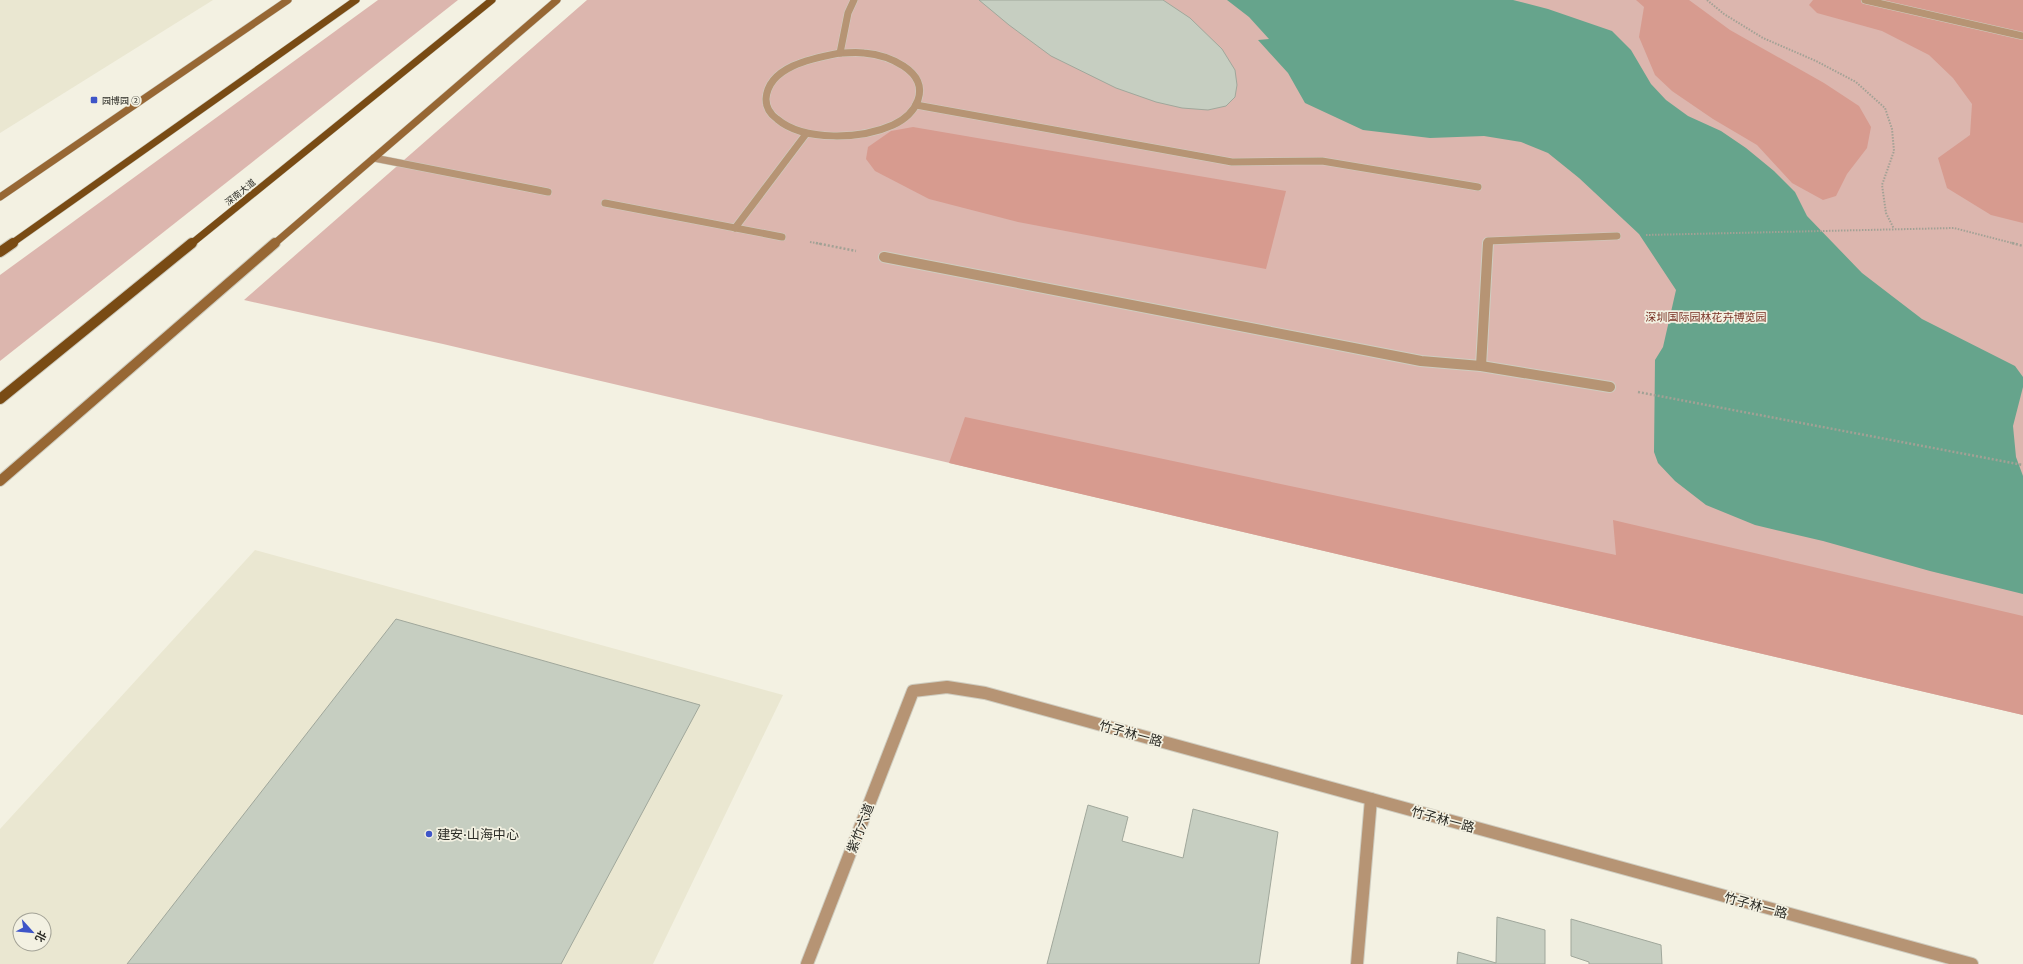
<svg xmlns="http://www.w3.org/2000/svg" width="2023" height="964" viewBox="0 0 2023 964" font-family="'Golos Text','Noto Sans SC',sans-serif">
	<rect width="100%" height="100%" fill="#f3f1e2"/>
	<g fill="#eae7d1" fill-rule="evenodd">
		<polygon points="0,0 213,0 0,133"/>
		<path d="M255,550l528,145 -130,269h-653v-135zM20,920h24v24h-24z"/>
	</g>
	<g fill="#dcb6ae">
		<polygon points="378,0 458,0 0,361 0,275"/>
		<polygon points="587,0 2023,0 2023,715 443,344 244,300"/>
	</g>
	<g fill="#d79b8f">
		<polygon points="1636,0 1689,0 1730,30 1824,83 1859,106 1871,127 1867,148 1847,174 1836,196 1823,200 1792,183 1757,145 1713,119 1672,91 1655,75 1639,37 1644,7"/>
		<polygon points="1813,0 2023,0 2023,223 1991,215 1947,188 1938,158 1970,135 1972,104 1953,78 1929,55 1882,31 1817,13 1809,5"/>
		<polygon points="913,127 1286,191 1266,269 1018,222 929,199 875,171 866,159 868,147 891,131"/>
		<polygon points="965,417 1616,555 1613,520 2023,616 2023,715 949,463"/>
	</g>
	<polygon fill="#66a48c" points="1227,0 1513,0 1548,9 1612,31 1631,50 1651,84 1666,100 1688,116 1721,131 1746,148 1774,171 1795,192 1807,216 1862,273 1922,319 2015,366 2023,377 2023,387 2013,426 2016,457 2023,476 2023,594 1930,571 1823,541 1755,525 1706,505 1675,481 1658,463 1654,452 1655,360 1663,347 1676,290 1639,234 1579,178 1548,153 1521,142 1484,136 1430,138 1363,130 1305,103 1288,73 1258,40 1269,39 1249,17"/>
	<g fill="#c6cec1" stroke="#a0a79b">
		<polygon points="979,0 1163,0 1190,18 1222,49 1235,70 1237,85 1235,97 1226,106 1208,110 1182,108 1156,102 1116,88 1051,56 1009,25"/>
		<polygon points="396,619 700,705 561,964 127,964"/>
		<polygon points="1088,805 1128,817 1122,841 1183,858 1193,809 1278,832 1259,964 1047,964"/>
		<polygon points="1497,917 1545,930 1545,964 1457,964 1458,952 1496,963"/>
		<polygon points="1571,919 1661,945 1662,964 1589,964 1589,962 1571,956"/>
	</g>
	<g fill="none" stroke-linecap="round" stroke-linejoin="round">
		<g stroke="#cfcdc0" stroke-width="8">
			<g id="lane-far1">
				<polyline points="1865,0 2023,36"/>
				<polyline points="916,105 1232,162 1322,161 1478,187"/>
			</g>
		</g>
		<g stroke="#cfcdc0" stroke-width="14">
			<polyline id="lane" points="1357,964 1371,799"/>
		</g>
		<g stroke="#cfcdc0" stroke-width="8">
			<g id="street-far2">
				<path d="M840,53c8,0 16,-1 24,0 23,2 64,17 54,47 -4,11 -14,20 -25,25 -31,14 -89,17 -116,-6 -7,-5 -11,-12 -11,-20 2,-33 48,-41 74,-46z"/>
				<polyline points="840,53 848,13 854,0"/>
				<polyline points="374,158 548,192"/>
				<polyline points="605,203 782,237"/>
				<polyline points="735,228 806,134"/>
				<polyline points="1488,244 1488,241 1617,236"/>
			</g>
		</g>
		<g stroke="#cfcdc0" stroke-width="12">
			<g id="street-far1">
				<polyline points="884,257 1421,361 1481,366 1610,387"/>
				<polyline points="1481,366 1488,243"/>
			</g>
		</g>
		<g stroke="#cfcdc0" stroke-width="14">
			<polyline id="street" points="807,964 913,691 947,687 985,693 1972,964"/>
		</g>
		<g stroke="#cfcdc0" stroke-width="8">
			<g id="secondary-far1">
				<polyline points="0,197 288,0"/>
				<polyline points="274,244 557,0"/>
			</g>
		</g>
		<g stroke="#cfcdc0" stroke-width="12">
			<polyline id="secondary" points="0,481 275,243"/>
		</g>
		<g stroke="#cfcdc0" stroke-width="8">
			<g id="primary-far1">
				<polyline points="11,244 356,0"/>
				<polyline points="191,244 492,0"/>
			</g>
		</g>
		<g stroke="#cfcdc0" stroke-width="12">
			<g id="primary">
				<polyline points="0,252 13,243"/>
				<polyline points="0,399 192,243"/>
			</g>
		</g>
		<g stroke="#a2a195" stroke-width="2" stroke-dasharray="1.5 1.5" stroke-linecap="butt">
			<polyline points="1707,0 1724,14 1763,38 1816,61 1856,82 1885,108 1892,129 1894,151 1882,185 1886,213 1894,229"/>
			<polyline points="1646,235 1954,228 2016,244"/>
			<polyline points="810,242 821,244"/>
		</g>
		<g stroke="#a2a195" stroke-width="2.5" stroke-dasharray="2 2" stroke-linecap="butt">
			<polyline points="816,243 856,251"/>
			<polyline points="2012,243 2023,246"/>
			<polyline points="1638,392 2023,465"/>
		</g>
		<use href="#lane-far1" stroke="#b69474" stroke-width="7"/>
		<use href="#lane" stroke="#b69474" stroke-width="12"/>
		<use href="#street-far2" stroke="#b69474" stroke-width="7"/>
		<use href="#street-far1" stroke="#b69474" stroke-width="10"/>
		<use href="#street" stroke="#b69474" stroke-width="12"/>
		<use href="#secondary-far1" stroke="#976734" stroke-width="7"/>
		<use href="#secondary" stroke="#976734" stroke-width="10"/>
		<use href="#primary-far1" stroke="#794b14" stroke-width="7"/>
		<use href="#primary" stroke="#794b14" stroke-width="10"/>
	</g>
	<g fill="#3e55c8" stroke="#f3f1e2" stroke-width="1.5">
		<rect x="90" y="96" width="8" height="8" rx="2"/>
		<circle cx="429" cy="834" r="4"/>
	</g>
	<g text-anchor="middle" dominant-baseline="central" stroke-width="3.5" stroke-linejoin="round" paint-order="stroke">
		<g font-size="9" fill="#2b2b25" stroke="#f3f1e2" text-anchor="start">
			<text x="102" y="100">园博园 ②</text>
		</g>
		<g font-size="9" fill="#2b2b25" stroke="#f3f1e2">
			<text transform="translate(240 192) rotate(-39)">深南大道</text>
		</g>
		<g font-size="11" fill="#783023" stroke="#f3f1e2">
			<text x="1706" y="316">深圳国际园林花卉博览园</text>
		</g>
		<g font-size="13" fill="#2b2b25" stroke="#f3f1e2">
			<text transform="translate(1131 733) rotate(15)">竹子林一路</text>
			<text transform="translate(1443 819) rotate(15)">竹子林一路</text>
			<text transform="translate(860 828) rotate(-69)">紫竹六道</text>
			<text transform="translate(1756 905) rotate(15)">竹子林一路</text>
		</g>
		<g font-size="13" fill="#2b2b25" stroke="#f3f1e2" text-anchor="start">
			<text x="437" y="834">建安·山海中心</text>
		</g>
	</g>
	<g transform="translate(32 932) rotate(117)"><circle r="19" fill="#f3f1e2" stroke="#a3a296"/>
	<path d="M0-3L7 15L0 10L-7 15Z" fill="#3e55c8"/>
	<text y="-6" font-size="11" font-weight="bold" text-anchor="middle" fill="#2b2b25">北</text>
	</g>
</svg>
